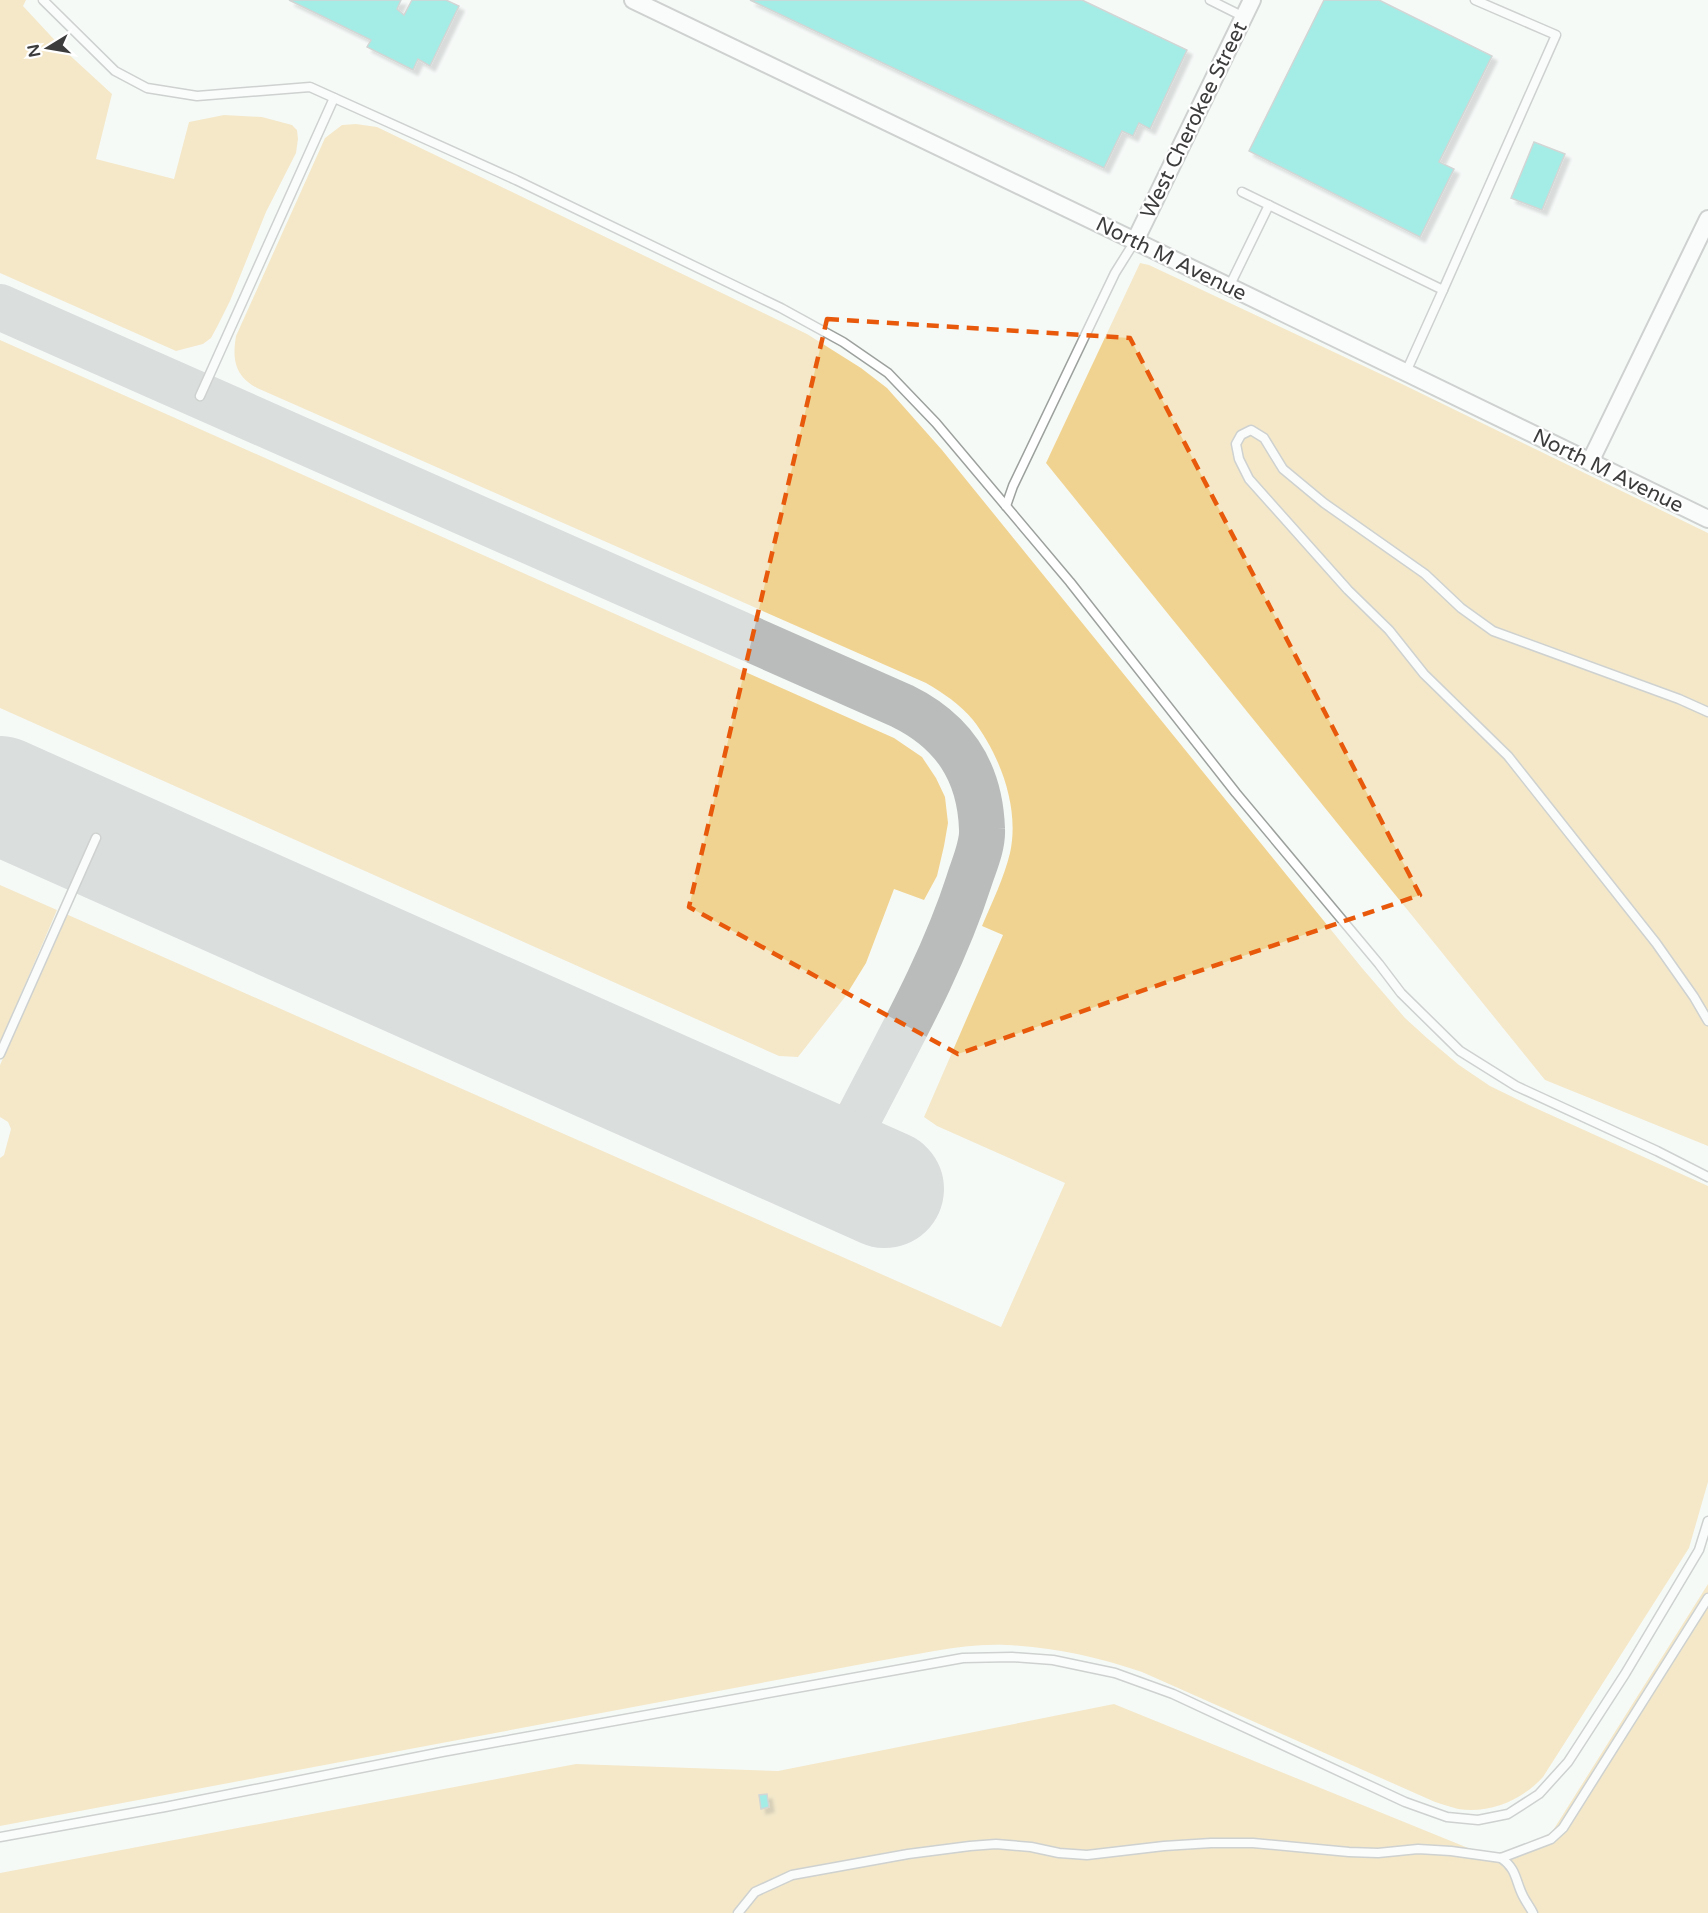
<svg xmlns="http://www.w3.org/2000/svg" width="1708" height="1913" viewBox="0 0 1708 1913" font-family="'Varela Round',sans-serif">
	<defs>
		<filter id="shadow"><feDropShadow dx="5" dy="5" stdDeviation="1.5" flood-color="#0004"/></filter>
	</defs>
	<rect width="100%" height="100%" fill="#f6faf7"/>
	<g fill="#f1d391">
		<polygon points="0,0 26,0 23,6 63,49 112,94 96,159 174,179 189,122 224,115 262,117 292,125 297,130 298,139 296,153 266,212 230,301 217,327 211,338 203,344 176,351 0,273"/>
		<path d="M356,124l21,3 430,207 54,34 26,20 55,62 420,518 43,50 22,20 32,27 31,21 41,20 177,80v296l-19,66 -146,229c-21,23 -53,37 -85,32 -8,-2 -16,-5 -23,-7l-293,-130c-45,-15 -89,-25 -136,-27 -44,-2 -89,10 -133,17l-873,164v-668l4,-3 7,-26 -3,-7 -8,-5v-52l66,-151 935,413 64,-144 -128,-57 -13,-9 79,-182 -21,-9c10,-24 22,-48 28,-73 10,-45 -10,-98 -37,-133 -13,-16 -30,-27 -47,-37l-669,-295c-22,-12 -25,-28 -21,-52l89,-198 17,-13z"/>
		<polygon points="1140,263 1149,265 1402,384 1708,533 1708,1146 1545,1080 1046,463"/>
		<polygon points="0,340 894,738 922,757 936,778 945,797 948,823 944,846 937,876 924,900 894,889 866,963 845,997 798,1057 779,1056 0,708"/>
		<polygon points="0,885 57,910 0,1043"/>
		<path d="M1708,1584v329h-1708v-40l576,-109 202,7 336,-67 364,148c6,1 13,2 19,2 19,-1 39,-13 55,-22z"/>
	</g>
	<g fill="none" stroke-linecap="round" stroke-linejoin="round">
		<path stroke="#b9bcba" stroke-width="46" d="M0,307l902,399c51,25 78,65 80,123 1,17 -8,36 -13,52 -27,84 -72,162 -112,240 -17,26 -31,29 -61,29"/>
		<polyline stroke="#b9bcba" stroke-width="118" points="0,795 885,1189"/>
	</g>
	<g fill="#43ddd2" stroke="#a6abaa" stroke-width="1.5" filter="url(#shadow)">
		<polygon points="289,0 401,0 397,9 404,15 412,0 446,0 459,6 430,66 418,59 413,70 367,47 371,40"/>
		<polygon points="750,0 1082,0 1187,50 1150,129 1139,123 1133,136 1122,131 1104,168"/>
		<polygon points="1324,0 1379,0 1492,56 1439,162 1454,169 1420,237 1249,151"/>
		<polygon points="1534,142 1565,154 1542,210 1511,198"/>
		<polygon points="767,1794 769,1807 761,1809 759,1795"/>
	</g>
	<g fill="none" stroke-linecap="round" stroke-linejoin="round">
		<g stroke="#9da19e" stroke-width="11">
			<g id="service">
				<polyline points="43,0 115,71 147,88 197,96 310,87 516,180 781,308 843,342 888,373 936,423 1070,582 1236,793 1379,964 1401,993 1460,1051 1516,1086 1657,1151 1708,1177"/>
				<polyline points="1210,0 1244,17"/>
				<polyline points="1242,192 1443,290 1406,372"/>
				<polyline points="1229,287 1269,205"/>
				<polyline points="1443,290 1556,35 1475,0"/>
				<polyline points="200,396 334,98"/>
				<polyline points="1006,506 1013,486 1115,273 1135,241"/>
				<polyline points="1708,712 1679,699 1493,631 1461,608 1425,574 1324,503 1283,469 1264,438 1251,430 1241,435 1236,444 1239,459 1249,479 1348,590 1389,630 1424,674 1508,756 1656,943 1694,997 1708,1021"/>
				<polyline points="0,1054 96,838"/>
				<polyline points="0,1837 165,1807 442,1752 963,1658 1012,1657 1053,1660 1115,1673 1173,1694 1405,1802 1447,1817 1478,1820 1508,1814 1539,1794 1568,1762 1625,1674 1699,1550 1708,1521"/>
				<path d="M1501,1858c16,11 14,22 22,38 3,6 7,11 10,17"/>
				<polyline points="738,1913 755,1892 792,1875 908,1854 970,1846 996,1844 1031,1847 1059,1853 1087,1855 1164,1846 1211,1843 1253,1843 1349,1852 1378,1853 1418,1849 1451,1851 1501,1858 1551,1839 1563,1828 1708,1598"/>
			</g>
		</g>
		<g stroke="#9da19e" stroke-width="20">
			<g id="minor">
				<polyline points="633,0 1135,241 1708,519"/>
				<polyline points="1135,241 1252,0"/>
				<polyline points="1590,462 1708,219"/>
			</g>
		</g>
		<use href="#service" stroke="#fff" stroke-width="8"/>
		<use href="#minor" stroke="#fff" stroke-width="16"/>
	</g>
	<path d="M0 0H1708V1913H0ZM827,319l303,19 290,557 -462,159 -269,-147z" fill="#f6faf7" fill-opacity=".55" fill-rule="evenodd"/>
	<path fill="none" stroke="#e8590c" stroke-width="4.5" stroke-dasharray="12 8" stroke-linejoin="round" d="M827,319l303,19 290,557 -462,159 -269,-147z"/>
	<g text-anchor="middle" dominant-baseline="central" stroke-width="4.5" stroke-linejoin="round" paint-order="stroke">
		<g font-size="21" fill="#3b3c3b" stroke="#fff">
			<text transform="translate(1194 120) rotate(-64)">West Cherokee Street</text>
			<text transform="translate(1171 259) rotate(26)">North M Avenue</text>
			<text transform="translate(1608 471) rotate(26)">North M Avenue</text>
		</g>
	</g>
	<g transform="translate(48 48) rotate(259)" stroke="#ffffff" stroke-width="4.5" paint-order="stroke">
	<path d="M0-4.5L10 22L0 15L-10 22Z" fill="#3b3c3b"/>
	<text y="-9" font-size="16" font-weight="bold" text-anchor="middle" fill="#3b3c3b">N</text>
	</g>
</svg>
